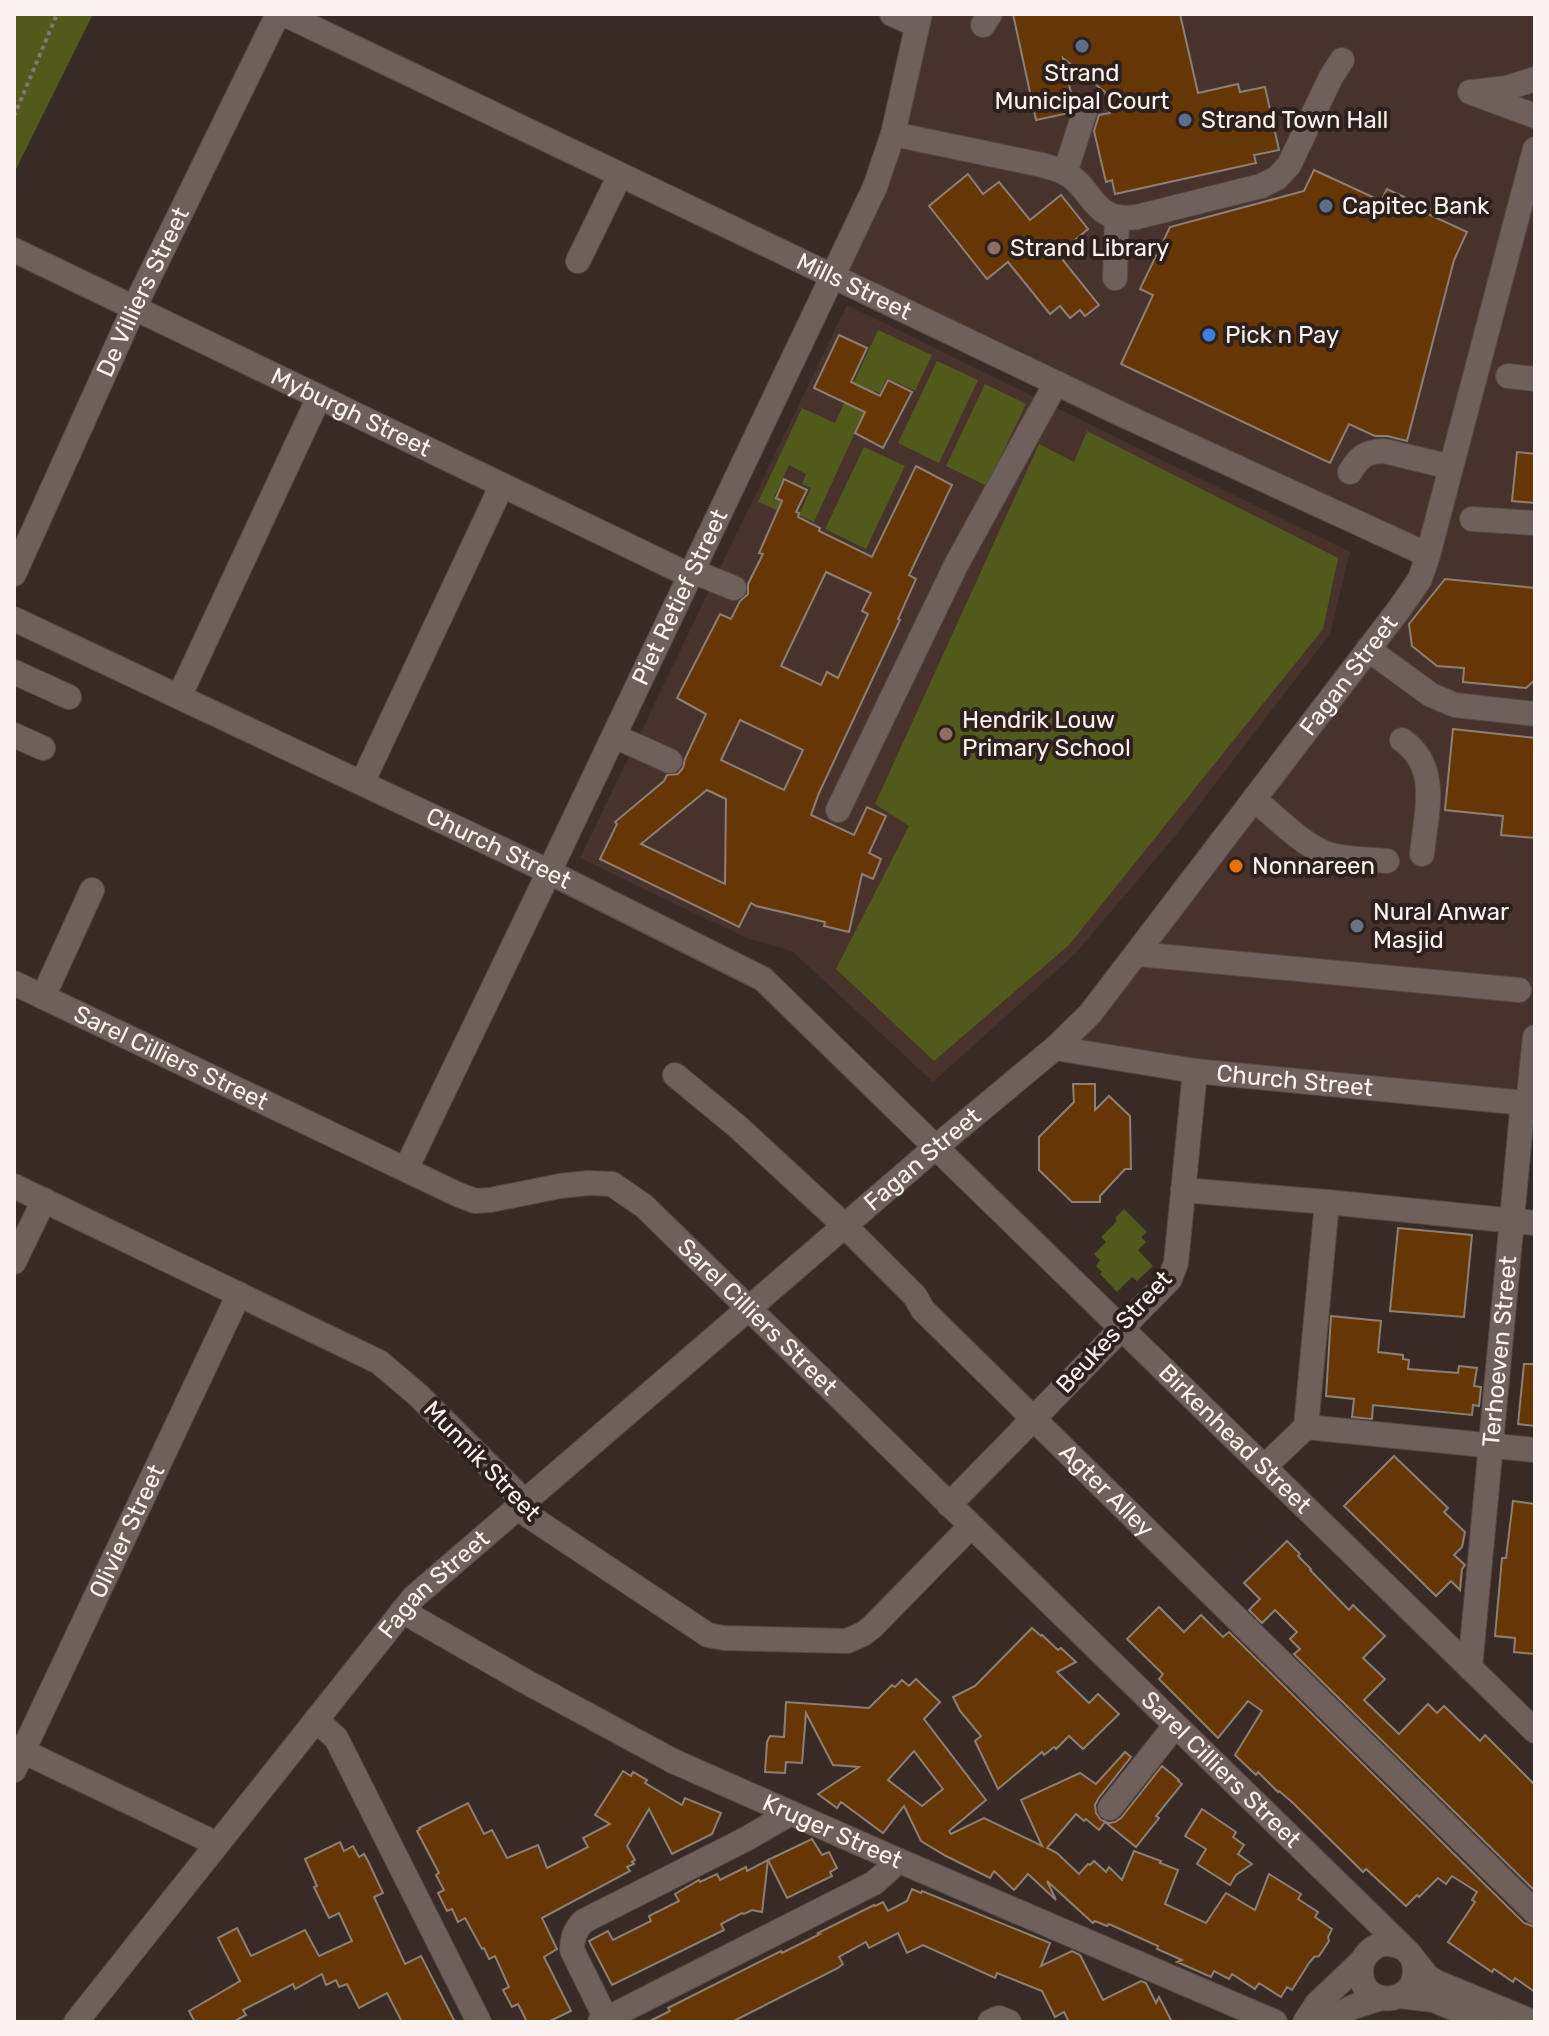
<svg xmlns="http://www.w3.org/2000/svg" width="1549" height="2036" viewBox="0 0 1549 2036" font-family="Rubik,sans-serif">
	<rect width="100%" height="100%" fill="#382a25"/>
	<g fill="#48332c">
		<polygon points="920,14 1535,14 1535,1104 1055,1048 1428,555 831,276 874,186"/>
		<polygon points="847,305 1350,552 1330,634 1176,835 1076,953 933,1082 792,951 746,938 580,858"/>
	</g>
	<g fill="#525a1b">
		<polygon points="14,14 93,14 14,173"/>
		<polygon points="878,330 932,355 915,391 887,378 880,393 874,391 814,522 799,515 811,488 802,484 806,474 789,465 774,497 781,501 777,510 758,502 802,408 835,423"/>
		<polygon points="937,361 978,380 939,463 898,443"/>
		<polygon points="985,384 1026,404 987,486 946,466"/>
		<polygon points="1087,431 1338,558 1323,629 1069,945 934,1061 836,969 909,826 875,804 1039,444 1074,462"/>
		<polygon points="864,447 905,466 866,549 825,529"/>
		<polygon points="1124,1209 1147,1232 1141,1237 1146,1242 1138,1250 1153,1266 1137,1281 1132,1277 1117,1292 1100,1274 1102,1272 1096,1266 1100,1260 1094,1254 1106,1242 1101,1237 1117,1221 1115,1218"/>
	</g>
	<g fill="#663605" stroke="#8c7f75" stroke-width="2" fill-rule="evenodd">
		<polygon points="1013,14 1180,14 1198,93 1238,84 1240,92 1265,87 1279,150 1254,155 1256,163 1115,194 1112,180 1106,182 1094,131 1099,115 1110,113 1105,92 1063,58 1073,102 1069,113 1036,120"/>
		<polygon points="1314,170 1381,201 1387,189 1430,209 1428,214 1467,232 1454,260 1407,441 1387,436 1375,436 1349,424 1330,463 1121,364 1153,295 1140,289 1170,227 1304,191"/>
		<polygon points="968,174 983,194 999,182 1030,220 1061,195 1088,229 1058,254 1099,305 1085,316 1080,310 1070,318 1060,306 1050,314 1008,262 987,279 929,206"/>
		<polygon points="839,335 867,348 851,382 880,396 888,380 912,392 883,448 855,433 865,412 814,388"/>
		<polygon points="1517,452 1535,454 1535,503 1512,501"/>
		<path d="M916,466l36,19 -43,90 7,4 -18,40 2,1 -81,173 -8,22 43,20 13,-28 19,9 -17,37 12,6 -8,20 -11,-5 -13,58 -25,-6 1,-4 -69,-16 -5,-3 -12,24 -139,-68 17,-35 -2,-2 49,-41 3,-6 11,-1 5,-6 2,-9 21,-45 -29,-16 43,-84 11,5 9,-18 8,-7v-10l15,-30 -4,-1 23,-52 -6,-3 8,-19 23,11 -11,22 3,1 -1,4 22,11 -1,3 53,26zM826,572l45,21 -9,18 6,3 -30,64 -11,-6 -6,13 -40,-19zM740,720l63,30 -19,40 -63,-30zM707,790l19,9 -1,85 -84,-40z"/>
		<polygon points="1445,579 1535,588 1535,680 1526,688 1463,682 1464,668 1437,666 1412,646 1409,624"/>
		<polygon points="1453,729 1535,738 1535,838 1501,835 1503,816 1445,810"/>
		<polygon points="1073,1084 1095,1084 1095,1110 1109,1096 1130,1116 1131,1169 1125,1169 1100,1196 1100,1202 1072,1202 1039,1170 1039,1137 1074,1102"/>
		<polygon points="1398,1228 1472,1235 1464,1317 1390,1311"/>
		<polygon points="1331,1316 1381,1321 1378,1352 1403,1355 1403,1359 1409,1360 1408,1369 1458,1373 1459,1366 1477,1368 1474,1386 1481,1387 1479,1406 1473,1405 1472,1415 1373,1405 1372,1419 1352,1417 1354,1399 1326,1396"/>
		<polygon points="1524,1364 1535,1364 1535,1426 1518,1424"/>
		<polygon points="1394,1456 1448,1508 1444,1512 1465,1532 1462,1547 1454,1555 1465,1565 1462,1569 1460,1590 1451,1581 1436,1596 1344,1506"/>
		<polygon points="1513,1501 1535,1504 1535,1654 1514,1652 1515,1638 1495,1636 1502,1558 1506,1558"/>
		<polygon points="1287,1541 1300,1554 1298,1556 1311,1569 1310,1570 1349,1610 1353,1605 1385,1636 1363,1658 1385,1679 1364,1700 1399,1734 1428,1704 1437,1713 1444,1706 1480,1741 1485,1735 1535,1785 1535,1891 1294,1654 1300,1649 1290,1639 1297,1632 1275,1610 1262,1623 1249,1610 1260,1599 1244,1583"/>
		<polygon points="1159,1607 1184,1632 1201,1615 1223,1637 1229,1632 1524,1923 1535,1927 1535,1992 1515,1978 1513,1982 1494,1969 1492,1972 1448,1942 1475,1902 1472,1900 1477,1892 1452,1876 1446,1884 1438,1878 1419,1897 1417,1895 1406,1906 1366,1869 1363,1872 1292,1802 1279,1791 1278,1792 1258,1772 1256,1775 1235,1755 1262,1711 1248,1701 1218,1738 1159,1679 1163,1674 1127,1639"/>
		<polygon points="1032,1628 1041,1636 1042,1635 1058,1650 1061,1648 1076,1662 1057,1672 1089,1703 1098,1694 1119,1714 1083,1749 1069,1736 1056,1749 1054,1747 1044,1755 1042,1752 998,1789 975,1741 981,1736 960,1711 953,1697 975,1686"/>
		<path d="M916,1679l24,23 -16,17 62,81 -37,31 2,3 33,-16 58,28 -21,-46 59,-27 16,11 29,-32 6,5 -33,42 -3,6 1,8 5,7 8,3 6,-1 6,-4 41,-52 17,14 -1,1 4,3 -26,32 3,2 -23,29 -31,-25 -6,8 -13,-11 -2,2 -8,-7 -29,34 10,5 22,21 9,-10 2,1 4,-4 12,11 3,-5 13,13 12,-29 27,10 -1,2 18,7 -13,34 41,19 20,-30 29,17 14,-36 32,20 -3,5 20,13 -3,5 17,12 -4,8 1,4 -10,15 -5,1 -5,6 -17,27 -5,-3 -6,10 -22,-14 -4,6 -23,-15 -3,5 -15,-8 -3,6 -34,-15 5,-2 -25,-11 1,-3 -49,-22 -2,2 -12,-5 -2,2 -46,-42 9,19 -28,-26 -14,16 -20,-19 -4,7 -44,-22 -25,-15 -17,-35 -21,27 -42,-31 -4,6 -19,-14 41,-27 -26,-2 -27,-52 -4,50 -16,-1 -1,11 -20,-1 2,-30 3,-6 14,1 2,-35 83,6 23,-23 3,2 7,-7 7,6zM914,1751l29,38 -21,17 -34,-26z"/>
		<polygon points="623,1771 631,1776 633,1772 647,1780 645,1783 682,1805 685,1798 721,1813 712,1834 672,1854 649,1809 627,1846 635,1860 632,1862 634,1864 627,1867 630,1871 542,1918 557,1949 544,1957 571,2011 548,2022 527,2022 518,2004 512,2007 503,1990 509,1987 495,1956 489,1959 484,1948 482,1949 465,1918 458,1922 452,1909 447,1911 438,1893 444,1890 436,1875 439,1873 417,1831 420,1829 419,1828 468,1803 484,1834 492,1830 507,1858 538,1845 547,1868 588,1847 583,1838 610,1824 595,1815"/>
		<polygon points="1202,1809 1236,1832 1233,1837 1244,1845 1238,1854 1252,1864 1236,1875 1230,1885 1197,1864 1206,1849 1185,1836"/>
		<polygon points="812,1839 822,1855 829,1852 837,1868 830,1872 832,1876 787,1898 768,1860"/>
		<polygon points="340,1842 344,1851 353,1846 359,1857 364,1854 368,1861 383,1893 374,1897 405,1964 421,1956 455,2022 402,2022 387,1993 359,2008 347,1984 339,1987 336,1980 326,1985 322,1974 295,1989 293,1984 243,2010 246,2015 233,2022 195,2022 189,2011 240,1981 218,1938 237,1928 251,1956 305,1930 319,1956 352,1941 339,1913 329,1918 314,1887 317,1886 305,1859"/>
		<polygon points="768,1860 762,1912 752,1910 744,1914 742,1913 721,1924 724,1930 612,1985 589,1941 608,1931 613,1940 651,1921 649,1916 679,1901 675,1894 699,1880 700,1882 717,1874 720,1880 746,1867 747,1871"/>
		<polygon points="912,1889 921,1893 922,1891 1050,1943 1041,1966 1072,1951 1080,1955 1103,2000 1141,1981 1146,1983 1156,2003 1159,1997 1172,2022 1069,2022 1064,2012 1055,2017 1042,1991 997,1973 995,1978 923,1945 907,1953 898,1933 869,1948 866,1942 839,1957 843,1964 838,1968 732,2022 648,2022 670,2011 668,2008 781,1951 782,1953 820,1934 818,1933 874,1905 875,1906 883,1902 888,1911 907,1901"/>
	</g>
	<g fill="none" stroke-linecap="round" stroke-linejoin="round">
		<g stroke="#544944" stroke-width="26">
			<g id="minor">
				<path id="s1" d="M284,14l839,401 305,140"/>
				<polyline points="892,14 917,25"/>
				<polyline points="983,25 990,14"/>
				<polyline points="1470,92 1535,116"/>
				<polyline points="1473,92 1507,88 1535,79"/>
				<path d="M893,134l149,31c8,3 18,4 25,9 28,17 25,49 70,43l124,-31 16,-8 12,-13 42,-88 11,-17"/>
				<polyline points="1065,173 1086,108"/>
				<path id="s2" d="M14,250l675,325"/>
				<polyline points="578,261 620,175"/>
				<polyline points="1115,278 1117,217"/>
				<polyline points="1508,376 1535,379"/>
				<path d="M1350,472c9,-15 16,-21 34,-21l67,16"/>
				<polyline points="1472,519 1535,523"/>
				<polyline points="692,571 734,588"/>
				<path id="s3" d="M14,574l120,-266 144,-294"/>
				<path id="s4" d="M14,619l519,245 230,115 772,752"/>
				<polyline points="1368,649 1431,695 1455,705 1535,714"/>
				<polyline points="14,672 69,697"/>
				<polyline points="179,697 319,397"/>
				<polyline points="14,735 43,748"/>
				<polyline points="614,736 670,761"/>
				<path d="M1402,740c39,27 24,73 20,114"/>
				<polyline points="362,783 502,485"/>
				<path d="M1254,799c19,16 48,45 71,54 19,7 42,6 62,8"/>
				<polyline points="838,810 956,565 1056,383"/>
				<polyline points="1137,954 1519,990"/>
				<path id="s5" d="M14,983l445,212 16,6 15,-1 70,-14 28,-3 24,1 32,22 764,746 19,24 9,6 97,40"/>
				<polyline points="43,997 92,890"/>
				<path id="s6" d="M1055,1048l140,23 340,33"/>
				<path id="s7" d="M675,1075l63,52 107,99 70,70 8,14 612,602"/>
				<path id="s8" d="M406,1169l143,-297 326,-685 18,-53 27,-120"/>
				<polyline points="14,1186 379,1362 418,1395 514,1491 529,1516 708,1635 724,1638 847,1641 863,1634 872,1627 971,1526"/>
				<polyline points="1183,1190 1327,1202 1535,1223"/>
				<polyline points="14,1262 44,1200"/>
				<polyline points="1306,1427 1535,1450"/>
				<polyline points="1264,1467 1306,1427 1327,1202"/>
				<polyline points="949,1505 1170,1279 1176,1263 1195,1071"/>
				<path id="s9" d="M402,1611l121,69 150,81 222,98 380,163"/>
				<path id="s10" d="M1470,1668l52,-556 7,-16 6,-59"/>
				<polyline points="316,1720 336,1738 479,2022"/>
				<polyline points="14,1747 217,1844"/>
				<path id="s11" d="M14,1770l225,-476"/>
				<polyline points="1110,1808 1175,1726"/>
				<path d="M1401,1947c-11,-4 -21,-5 -30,3 -7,6 -11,14 -10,23 1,39 66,32 52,-14"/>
				<polyline points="1400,1996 1434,2000 1485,2022"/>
				<path d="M606,2019l-34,-69c0,-12 3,-21 12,-29l162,-82 45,-26"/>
				<path id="s12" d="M76,2022l338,-425 522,-450 119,-99 35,-34 310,-406 20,-29 8,-24 107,-406"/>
				<polyline points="600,2022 874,1883 890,1869 895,1859"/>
				<polyline points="990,2022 999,2018 1009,2022"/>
				<polyline points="1305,2022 1317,2004 1362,1961"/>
				<polyline points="1321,2022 1353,2007 1381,1998"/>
			</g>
		</g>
		<polyline stroke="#837773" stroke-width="4" stroke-dasharray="4 4" stroke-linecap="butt" points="14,116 57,14"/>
		<use href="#minor" stroke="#70605b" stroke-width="24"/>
	</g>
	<g fill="#5c6f8a" stroke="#2e201c" stroke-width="3">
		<circle cx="1082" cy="46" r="8"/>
		<circle cx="1185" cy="120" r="8"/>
		<circle cx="1326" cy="206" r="8"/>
	</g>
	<g fill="#8d6e63" stroke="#2e201c" stroke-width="3">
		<circle cx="994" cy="248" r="8"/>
		<circle cx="946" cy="734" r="8"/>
	</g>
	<circle fill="#3f7fe0" stroke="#2e201c" stroke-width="3" cx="1209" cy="335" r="8"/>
	<circle fill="#e8710a" stroke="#2e201c" stroke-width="3" cx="1236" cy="866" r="8"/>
	<circle fill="#6b7280" stroke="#2e201c" stroke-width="3" cx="1357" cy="926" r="8"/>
	<g text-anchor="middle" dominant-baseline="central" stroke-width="8" stroke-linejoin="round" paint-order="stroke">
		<g font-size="24" fill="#fcf2ef" stroke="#2e201c" text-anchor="start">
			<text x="1082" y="73" text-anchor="middle">Strand<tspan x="1082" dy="28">Municipal Court</tspan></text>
			<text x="1201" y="120">Strand Town Hall</text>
			<text x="1342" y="206">Capitec Bank</text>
			<text x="1010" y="248">Strand Library</text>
			<text x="1225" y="335">Pick n Pay</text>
			<text x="962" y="720">Hendrik Louw<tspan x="962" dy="28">Primary School</tspan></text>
			<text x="1252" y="866">Nonnareen</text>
			<text x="1373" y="912">Nural Anwar<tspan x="1373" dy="28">Masjid</tspan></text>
		</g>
		<g font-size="24" fill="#fcf2ef" stroke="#2e201c">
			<text stroke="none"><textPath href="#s1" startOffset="632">Mills Street</textPath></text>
			<text stroke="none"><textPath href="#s3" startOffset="310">De Villiers Street</textPath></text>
			<text stroke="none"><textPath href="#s2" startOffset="374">Myburgh Street</textPath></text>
			<text stroke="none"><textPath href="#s8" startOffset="634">Piet Retief Street</textPath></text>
			<text stroke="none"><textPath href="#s12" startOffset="1862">Fagan Street</textPath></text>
			<text stroke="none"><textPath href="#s4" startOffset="536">Church Street</textPath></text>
			<text stroke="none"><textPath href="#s5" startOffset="174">Sarel Cilliers Street</textPath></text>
			<text stroke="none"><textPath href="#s6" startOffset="242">Church Street</textPath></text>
			<text stroke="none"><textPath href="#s12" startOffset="1214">Fagan Street</textPath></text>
			<text stroke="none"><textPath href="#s5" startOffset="846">Sarel Cilliers Street</textPath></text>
			<text transform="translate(1114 1332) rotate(-47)">Beukes Street</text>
			<text stroke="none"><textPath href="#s10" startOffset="318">Terhoeven Street</textPath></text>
			<text stroke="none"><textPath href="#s4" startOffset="1490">Birkenhead Street</textPath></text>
			<text transform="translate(482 1461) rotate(46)">Munnik Street</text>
			<text stroke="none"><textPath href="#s7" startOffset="600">Agter Alley</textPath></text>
			<text stroke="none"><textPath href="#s11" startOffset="264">Olivier Street</textPath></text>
			<text stroke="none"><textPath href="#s12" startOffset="566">Fagan Street</textPath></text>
			<text stroke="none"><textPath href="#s5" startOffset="1494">Sarel Cilliers Street</textPath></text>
			<text stroke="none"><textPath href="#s9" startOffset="484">Kruger Street</textPath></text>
		</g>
	</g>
	<rect width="1549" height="2036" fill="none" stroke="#fcf2ef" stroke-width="32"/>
</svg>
